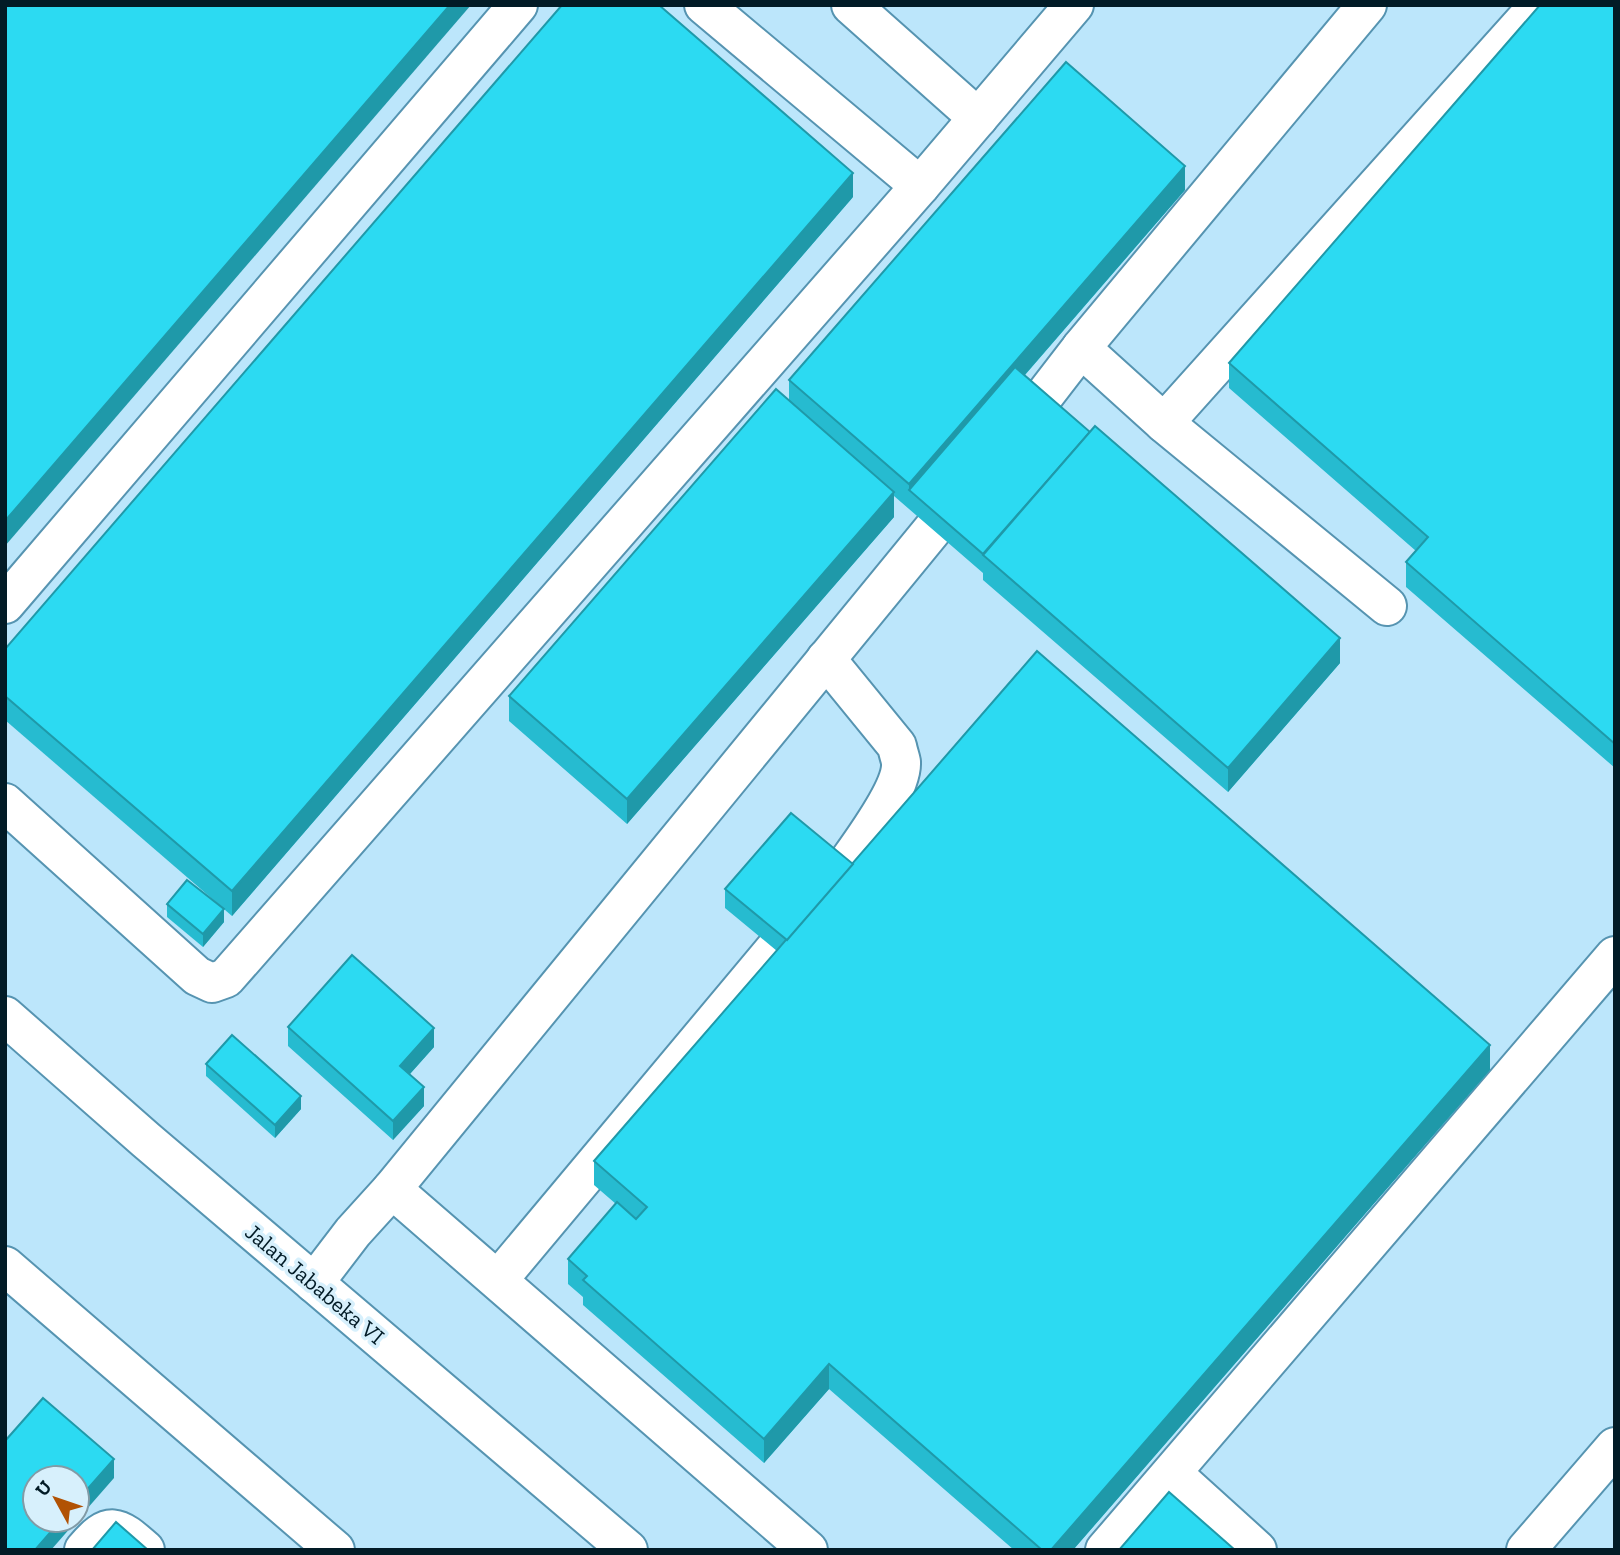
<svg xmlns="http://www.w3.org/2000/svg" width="1620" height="1555" viewBox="0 0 1620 1555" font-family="'Zilla Slab',serif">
	<rect width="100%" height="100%" fill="#d7f0fc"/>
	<path fill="#bce6fb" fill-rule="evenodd" d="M5,5h1610v1545h-1610zM35,1478h42v42h-42z"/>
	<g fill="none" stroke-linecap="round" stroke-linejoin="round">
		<g stroke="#5694b1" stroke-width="42">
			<g id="minor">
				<polyline points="704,5 920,186"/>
				<polyline points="851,5 978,118"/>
				<polyline points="1081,348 1164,423 1539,5"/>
				<polyline points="1037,405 1081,348 1367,5"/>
				<polyline points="1164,423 1387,606"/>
				<polyline points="5,604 518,5"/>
				<path d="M826,659l71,87c1,6 3,11 4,16 2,28 -44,87 -60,110"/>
				<polyline points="5,803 197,976 212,983 226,978 920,186 1074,5"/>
				<polyline points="5,1016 146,1140 628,1550"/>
				<polyline points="392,1189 808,1550"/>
				<polyline points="5,1266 335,1550"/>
				<polyline points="498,1280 775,949"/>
				<polyline points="314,1283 353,1232 392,1189 933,529"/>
				<polyline points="1172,1473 1257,1550"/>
				<path d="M84,1550c25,-30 33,-25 61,0"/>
				<polyline points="1105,1550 1615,956"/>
				<polyline points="1526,1550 1615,1447"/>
			</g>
		</g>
		<use href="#minor" stroke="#fff" stroke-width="38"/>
	</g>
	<g fill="#26bbd0">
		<polygon points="1615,5 1615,768 1406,587 1406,562 1416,551 1229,388 1229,363"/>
		<polygon points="1185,190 1025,375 1340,663 1228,792 983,580 983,573 894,496 894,517 627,824 509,721 509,696 789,401 789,380"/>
		<polygon points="853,197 232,916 5,720 5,649"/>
		<polygon points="853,864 1490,1070 1073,1550 1014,1550 829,1389 764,1463 583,1305 583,1297 568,1284 568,1259 616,1204 594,1185 594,1161 777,951 725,908 725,889"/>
		<polygon points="167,904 224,922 203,947 167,917"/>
		<polygon points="288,1027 434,1047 410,1074 424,1106 393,1140 288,1046"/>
		<polygon points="206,1064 301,1109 275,1138 206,1076"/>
	</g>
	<g fill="#1f99a9">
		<polygon points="450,5 471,5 5,546 5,521"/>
		<polygon points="1185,166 1185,190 918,498 909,490 909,484"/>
		<polygon points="853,173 853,197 232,916 232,891"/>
		<polygon points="894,492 894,517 627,824 627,799"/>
		<polygon points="1340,638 1340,663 1228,792 1228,768"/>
		<polygon points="224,909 224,922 203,947 203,934"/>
		<polygon points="434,1028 434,1047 400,1085 400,1066"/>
		<polygon points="1490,1045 1490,1070 1073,1550 1051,1550"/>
		<polygon points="424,1087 424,1106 393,1140 393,1121"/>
		<polygon points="301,1096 301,1109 275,1138 275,1125"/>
		<polygon points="829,1364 829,1389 764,1463 764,1439"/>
		<polygon points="114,1459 114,1478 51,1550 35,1550 61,1520 77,1520 77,1501"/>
	</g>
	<g fill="#2cdaf2" stroke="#1f99a9" stroke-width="2">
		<polygon points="5,5 450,5 5,521"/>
		<polygon points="562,5 659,5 853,173 232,891 5,696 5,649"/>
		<polygon points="1540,5 1615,5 1615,744 1406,562 1428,537 1229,363"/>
		<polygon points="1066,62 1185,166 909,484 789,380"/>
		<polygon points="1015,367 1090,432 983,554 909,490"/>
		<polygon points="776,389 894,492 627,799 509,696"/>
		<polygon points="1095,426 1340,638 1228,768 983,555"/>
		<polygon points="1037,651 1490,1045 1051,1550 1042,1550 829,1364 764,1439 583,1280 587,1276 568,1259 617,1202 636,1219 647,1207 594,1161"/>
		<polygon points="791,813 853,864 787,940 725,889"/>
		<polygon points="187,880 224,909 203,934 167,904"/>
		<polygon points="352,955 434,1028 400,1066 424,1087 393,1121 288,1027"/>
		<polygon points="232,1035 301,1096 275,1125 206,1064"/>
		<polygon points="43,1398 114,1459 77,1501 77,1478 35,1478 35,1520 61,1520 35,1550 5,1550 5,1441"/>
		<polygon points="1169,1492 1235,1550 1119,1550"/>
		<polygon points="116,1522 148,1550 92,1550"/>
	</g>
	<g text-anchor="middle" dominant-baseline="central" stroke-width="7" stroke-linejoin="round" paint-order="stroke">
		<g font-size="23" fill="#021b26" stroke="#d7f0fc">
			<text transform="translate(315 1284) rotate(40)">Jalan Jababeka VI</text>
		</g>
	</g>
	<rect width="1620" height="1555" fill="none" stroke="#021b26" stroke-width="14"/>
	<g transform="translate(56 1499) rotate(310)"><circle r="33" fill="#d7f0fc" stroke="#829ba6" stroke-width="2"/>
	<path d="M0-5L12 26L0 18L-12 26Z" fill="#b15204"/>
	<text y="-10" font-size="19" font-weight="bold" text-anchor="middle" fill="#021b26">U</text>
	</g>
</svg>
